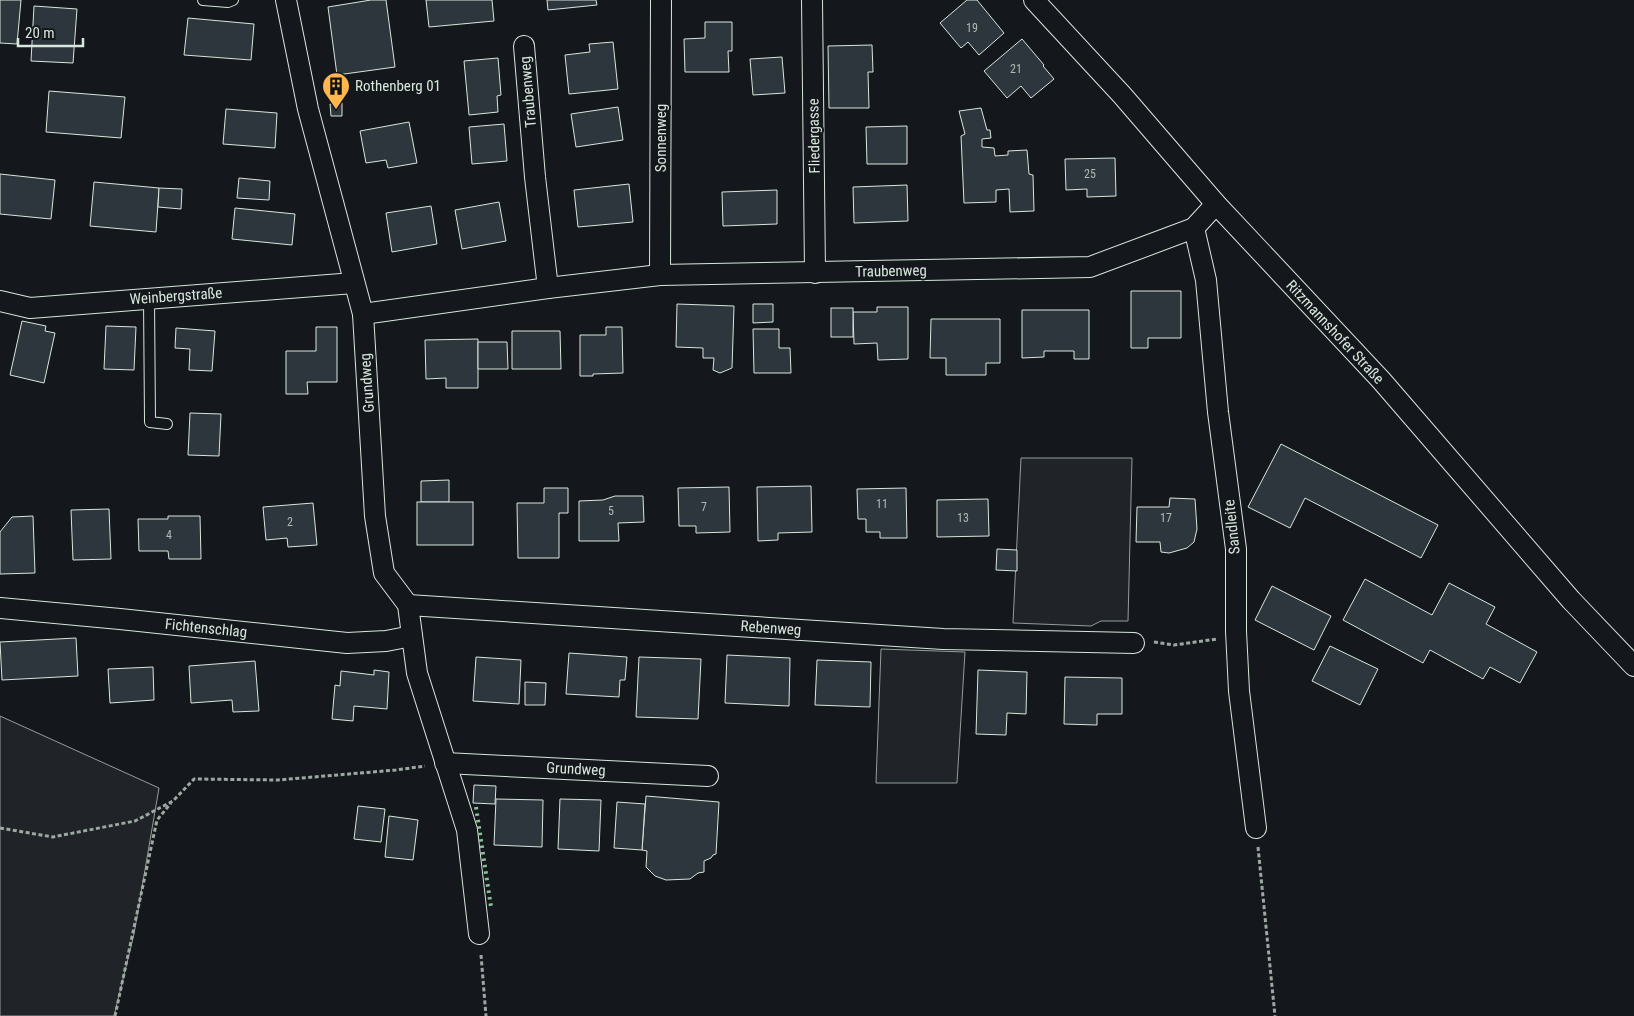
<svg xmlns="http://www.w3.org/2000/svg" width="1634" height="1016" viewBox="0 0 1634 1016" font-family="'Roboto Condensed',sans-serif">
	<rect width="100%" height="100%" fill="#14181c"/>
	<g fill="#202428" stroke="#939e99">
		<polygon points="1021,458 1132,458 1128,621 1101,621 1091,626 1013,623"/>
		<polygon points="881,649 965,652 957,783 876,783"/>
		<polygon points="0,716 159,788 134,934 114,1016 0,1016"/>
	</g>
	<g fill="#2c363c" stroke="#d8e6dc">
		<polygon points="0,0 21,0 17,44 0,43"/>
		<polygon points="371,0 386,0 395,67 337,75 328,7"/>
		<polygon points="426,0 492,0 494,21 429,27"/>
		<polygon points="547,0 596,0 597,5 548,10"/>
		<polygon points="967,0 977,0 1004,33 979,55 968,42 961,48 940,23"/>
		<polygon points="34,6 77,9 73,63 31,61"/>
		<polygon points="188,18 254,24 251,60 184,55"/>
		<polygon points="705,22 732,22 732,51 728,51 729,72 685,72 684,39 705,38"/>
		<polygon points="1022,39 1044,65 1043,66 1054,79 1031,98 1021,86 1007,98 984,71"/>
		<polygon points="613,42 618,89 569,94 565,55 590,52 589,44"/>
		<polygon points="872,45 873,72 868,72 869,108 829,108 828,46"/>
		<polygon points="782,57 785,93 753,95 750,59"/>
		<polygon points="498,58 501,95 497,96 498,112 469,115 464,61"/>
		<polygon points="49,91 125,97 121,138 46,132"/>
		<polygon points="342,103 342,116 331,116 330,104"/>
		<polygon points="618,107 623,140 576,147 571,114"/>
		<polygon points="981,108 987,130 990,130 991,138 982,139 982,147 994,148 995,156 1008,155 1008,151 1027,150 1029,174 1033,175 1034,211 1010,212 1009,189 996,190 996,202 964,203 961,136 965,134 959,111"/>
		<polygon points="226,109 277,113 275,148 223,144"/>
		<polygon points="409,122 417,163 388,168 386,160 366,163 360,131"/>
		<polygon points="504,124 507,161 472,164 469,127"/>
		<polygon points="907,126 907,164 867,164 866,127"/>
		<polygon points="1115,158 1116,196 1087,197 1087,189 1066,190 1065,159"/>
		<polygon points="0,174 55,180 51,219 0,214"/>
		<polygon points="239,178 270,181 269,200 237,198"/>
		<polygon points="94,182 159,188 156,232 90,226"/>
		<polygon points="629,184 633,222 578,227 574,190"/>
		<polygon points="907,185 908,221 854,223 853,187"/>
		<polygon points="159,188 182,189 181,209 158,207"/>
		<polygon points="777,190 777,224 723,226 722,192"/>
		<polygon points="499,202 506,241 462,249 455,210"/>
		<polygon points="431,206 437,244 392,252 386,213"/>
		<polygon points="235,208 295,214 292,245 232,239"/>
		<polygon points="1131,291 1181,291 1181,338 1148,338 1148,348 1131,348"/>
		<polygon points="677,304 734,306 732,368 720,373 713,370 714,358 703,358 703,348 676,347"/>
		<polygon points="753,304 773,304 773,322 753,323"/>
		<polygon points="877,307 908,307 908,359 878,360 877,343 854,344 853,312 877,312"/>
		<rect x="831" y="308" width="22" height="29"/>
		<polygon points="1022,310 1089,310 1089,359 1074,359 1074,351 1044,351 1044,357 1022,358"/>
		<polygon points="931,319 1000,319 1000,363 986,363 986,375 946,375 946,358 930,358"/>
		<polygon points="22,321 46,326 45,331 55,333 44,383 10,375"/>
		<polygon points="106,326 136,327 134,370 104,369"/>
		<polygon points="316,327 337,327 337,382 307,382 308,394 286,394 286,351 316,351"/>
		<polygon points="606,327 622,327 623,373 593,374 593,376 580,376 580,335 606,335"/>
		<polygon points="176,328 215,331 212,371 189,370 190,349 175,348"/>
		<polygon points="753,329 779,329 779,348 790,348 791,373 754,373"/>
		<polygon points="512,331 560,331 561,369 512,369"/>
		<polygon points="478,339 478,388 446,388 446,378 426,379 425,340"/>
		<polygon points="478,342 507,342 508,369 478,369"/>
		<polygon points="190,413 221,414 219,456 188,455"/>
		<polygon points="1281,444 1438,525 1421,558 1305,498 1290,528 1248,507"/>
		<polygon points="449,480 449,502 421,502 421,481"/>
		<polygon points="811,486 812,532 778,533 778,540 758,541 757,487"/>
		<polygon points="729,487 730,532 696,533 696,526 679,526 678,488"/>
		<polygon points="544,488 568,488 568,513 559,513 559,558 518,558 517,503 544,503"/>
		<polygon points="906,488 907,538 880,538 880,532 866,532 866,519 858,519 857,489"/>
		<polygon points="615,496 643,496 644,522 618,523 619,541 579,541 579,501 603,500"/>
		<polygon points="1170,498 1195,499 1197,529 1194,542 1187,548 1169,553 1161,552 1160,542 1136,542 1137,507 1169,507"/>
		<polygon points="988,499 989,536 937,537 937,500"/>
		<rect x="417" y="502" width="56" height="43"/>
		<polygon points="313,503 317,545 288,547 287,538 266,540 263,507"/>
		<polygon points="109,509 111,559 73,560 71,510"/>
		<polygon points="33,516 35,573 0,574 0,532 12,517"/>
		<polygon points="168,516 200,516 201,559 169,559 168,551 139,551 138,519 168,519"/>
		<polygon points="997,549 1017,550 1017,571 996,570"/>
		<polygon points="1365,579 1432,615 1449,583 1495,607 1486,624 1537,652 1520,683 1490,667 1483,679 1430,650 1423,663 1343,620"/>
		<polygon points="1272,586 1331,616 1314,650 1255,620"/>
		<polygon points="76,638 78,676 2,680 0,642"/>
		<polygon points="1330,646 1378,669 1360,705 1312,681"/>
		<polygon points="569,653 627,657 625,680 620,680 619,697 566,694"/>
		<polygon points="727,655 790,658 789,706 725,703"/>
		<polygon points="476,657 521,660 519,704 473,701"/>
		<polygon points="639,657 701,659 698,719 636,717"/>
		<polygon points="817,660 871,662 870,707 815,705"/>
		<polygon points="255,661 259,711 233,712 232,700 191,703 189,666"/>
		<polygon points="153,667 154,700 110,703 108,669"/>
		<polygon points="374,670 389,672 387,709 354,706 353,721 332,719 335,685 340,686 341,671 374,675"/>
		<polygon points="978,670 1027,672 1026,714 1007,713 1006,735 976,734"/>
		<polygon points="1065,677 1122,678 1122,714 1097,714 1097,725 1064,724"/>
		<polygon points="525,682 546,683 545,705 525,705"/>
		<polygon points="474,785 496,786 495,804 473,803"/>
		<polygon points="646,796 719,802 716,854 713,855 711,858 704,861 704,872 698,873 690,879 666,880 655,876 646,867 647,851 642,850"/>
		<polygon points="496,799 543,800 542,847 494,845"/>
		<polygon points="560,799 601,800 599,851 558,849"/>
		<polygon points="617,802 645,804 642,850 614,848"/>
		<polygon points="358,806 385,809 381,842 354,839"/>
		<polygon points="389,816 418,820 413,860 385,857"/>
	</g>
	<g fill="none" stroke-linecap="round" stroke-linejoin="round">
		<g stroke="#d8e6dc" stroke-width="12">
			<g id="service">
				<polyline points="203,0 228,2 233,0"/>
				<polyline points="149,298 150,422 167,424"/>
			</g>
		</g>
		<g stroke="#d8e6dc" stroke-width="22">
			<g id="minor">
				<polyline points="286,0 308,109 363,314 375,516 384,573 408,605 417,673 467,830 479,934"/>
				<polyline points="812,0 815,273"/>
				<polyline points="1034,0 1122,95 1216,204 1381,380 1571,600 1634,666"/>
				<polyline points="524,46 535,177 548,288"/>
				<polyline points="1194,228 1206,280 1218,412 1236,549 1236,631 1239,691 1256,828"/>
				<polyline points="660,275 661,0"/>
				<polyline points="0,301 30,308 354,283"/>
				<polyline points="363,314 548,288 660,275 1090,267 1194,228 1216,204"/>
				<polyline points="408,605 943,639 1134,643"/>
				<polyline points="0,608 120,619 347,643 386,641 412,636"/>
				<polyline points="445,763 708,776"/>
			</g>
		</g>
		<g stroke="#9da8a2" stroke-width="3" stroke-dasharray="4 2.5" stroke-linecap="butt">
			<polyline points="1154,642 1174,645 1217,639"/>
			<polyline points="0,828 53,837 135,821 173,801 194,779 278,780 396,770 425,766"/>
			<polyline points="1258,847 1275,1016"/>
			<polyline points="481,955 486,1016"/>
			<polyline points="115,1016 157,820 171,803"/>
		</g>
		<use href="#service" stroke="#14181c" stroke-width="10"/>
		<use href="#minor" stroke="#14181c" stroke-width="20"/>
		<polyline stroke="#8ac095" stroke-width="4" stroke-dasharray="2.5 4" stroke-linecap="butt" points="476,807 491,907"/>
	</g>
	<defs>
		<g id="building-pin" transform="scale(1.4375)"><path d="M0 17L-7.5 6A9.5 9.5 0 1 1 7.5 6Z" fill="#ffb74d" stroke="#14181c"/><path d="M-4-6H4V6H1V3H-1V6H-4ZM-2.5-4.3h1.7v1.8h-1.7ZM.8-4.3h1.7v1.8H.8ZM-2.5-1h1.7V.8h-1.7ZM.8-1h1.7V.8H.8Z" fill="#111"/></g>
	</defs>
	<g fill-rule="evenodd">
		<use href="#building-pin" x="336" y="86"/>
	</g>
	<g text-anchor="middle" dominant-baseline="central" stroke-width="4" stroke-linejoin="round" paint-order="stroke">
		<g font-size="12" fill="#adbab4">
			<text x="972" y="28">19</text>
			<text x="1016" y="69">21</text>
			<text x="1090" y="174">25</text>
			<text x="882" y="504">11</text>
			<text x="704" y="507">7</text>
			<text x="611" y="511">5</text>
			<text x="963" y="518">13</text>
			<text x="1166" y="518">17</text>
			<text x="290" y="522">2</text>
			<text x="169" y="535">4</text>
		</g>
		<g font-size="15" fill="#d8e6dc" stroke="#14181c" text-anchor="start">
			<text x="355" y="86">Rothenberg 01</text>
		</g>
		<g font-size="15" fill="#d8e6dc" stroke="#14181c">
			<text transform="translate(528 92) rotate(-95)">Traubenweg</text>
			<text transform="translate(814 136) rotate(-91)">Fliedergasse</text>
			<text transform="translate(661 138) rotate(-90)">Sonnenweg</text>
			<text transform="translate(891 271) rotate(-1)">Traubenweg</text>
			<text transform="translate(176 296) rotate(-4)">Weinbergstraße</text>
			<text transform="translate(1335 332) rotate(47)">Ritzmannshofer Straße</text>
			<text transform="translate(367 383) rotate(-94)">Grundweg</text>
			<text transform="translate(1232 527) rotate(-96)">Sandleite</text>
			<text transform="translate(206 628) rotate(6)">Fichtenschlag</text>
			<text transform="translate(771 628) rotate(4)">Rebenweg</text>
			<text transform="translate(576 769) rotate(3)">Grundweg</text>
		</g>
	</g>
	<path d="M18 38v8h65v-8" fill="none" stroke="#d8e6dc" stroke-width="2.5"/>
	<text x="25" y="38" font-size="15" fill="#d8e6dc" stroke="#14181c" stroke-width="4" paint-order="stroke">20 m</text>
</svg>
